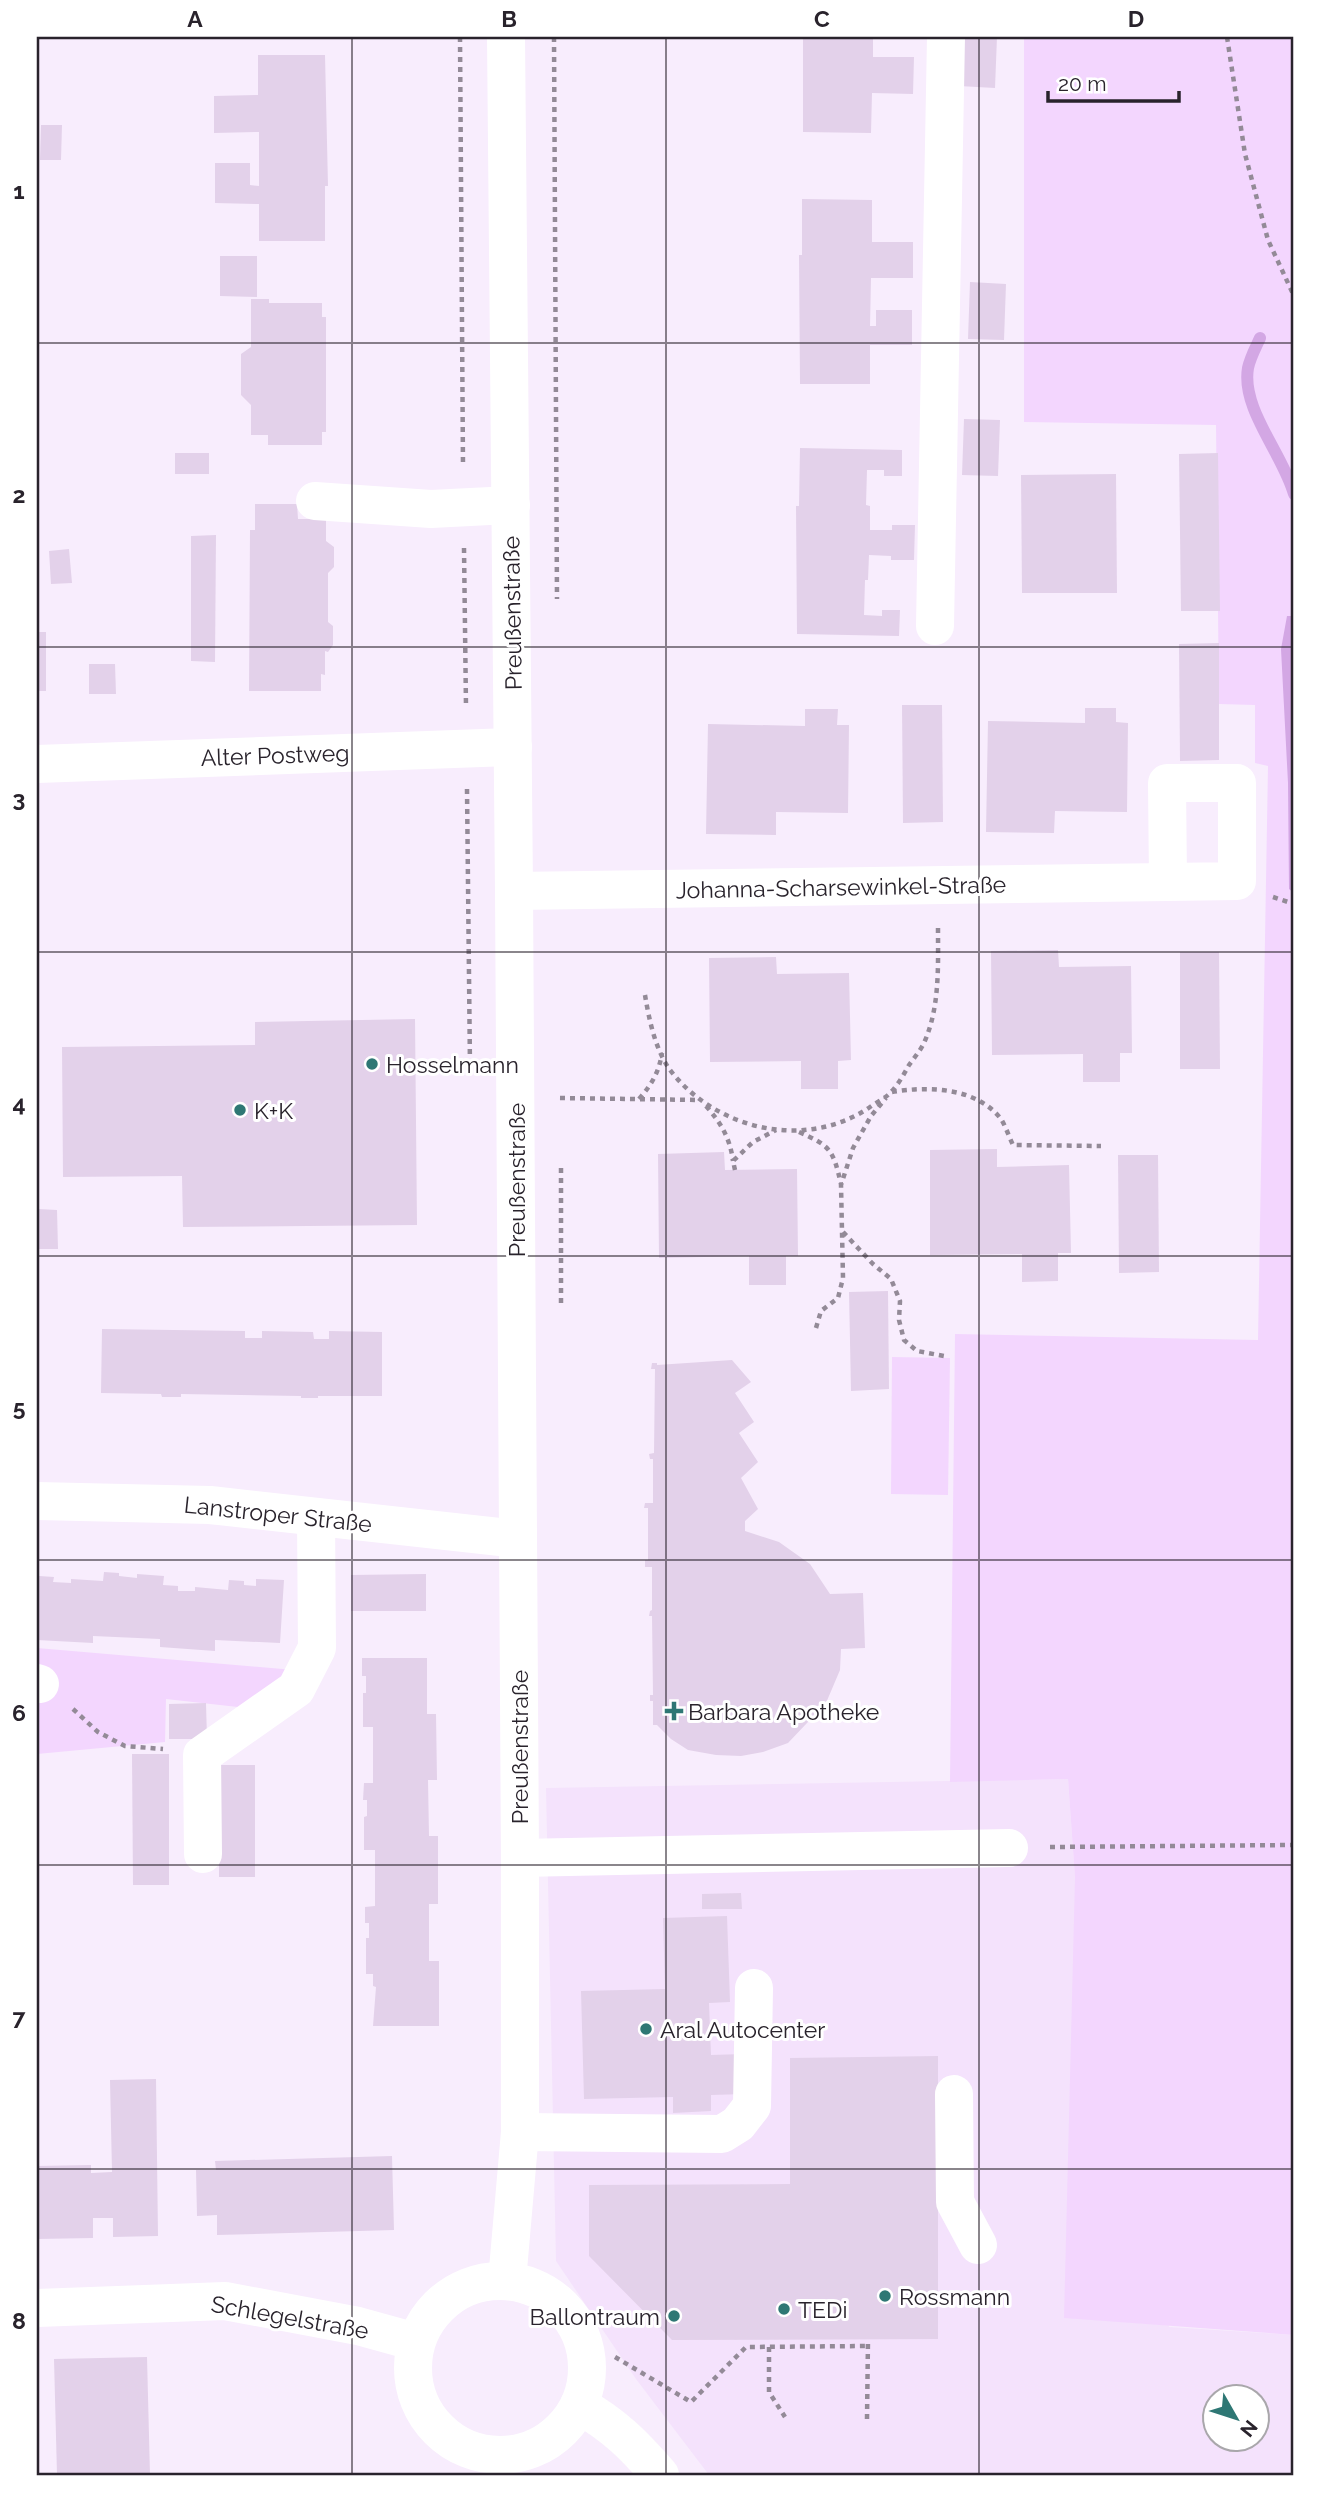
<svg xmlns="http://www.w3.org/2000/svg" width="1331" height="2512" viewBox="0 0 1331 2512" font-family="Raleway,sans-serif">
	<rect width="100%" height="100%" fill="#f8edfd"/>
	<path fill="#f4e2fc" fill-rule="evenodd" d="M1068,1779l7,99 94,449 125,8v140h-585l-73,-96 -80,-118 -10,-473zM1216,2396h42v42h-42z"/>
	<g fill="#f3d6fe">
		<polygon points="1024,37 1294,37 1294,2335 1064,2318 1075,1878 1068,1779 950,1782 955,1334 1258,1340 1268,766 1255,763 1255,705 1219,704 1216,425 1024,422"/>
		<polygon points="892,1357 950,1358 948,1495 891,1494"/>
		<polygon points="37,1648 294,1670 257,1709 166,1699 165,1742 37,1754"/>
	</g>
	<polygon fill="#d3a7e4" points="1287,616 1294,616 1294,893 1289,889 1288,783 1281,649"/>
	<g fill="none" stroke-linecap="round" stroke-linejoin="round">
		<path stroke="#d3a7e4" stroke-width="12" d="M1260,338c-4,9 -10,20 -12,30 -7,41 35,86 46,126"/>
	</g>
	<g fill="#e3d1ea">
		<polygon points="803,37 873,37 873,57 914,57 913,94 872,93 871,133 803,132"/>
		<polygon points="961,37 997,37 995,88 959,86"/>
		<polygon points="258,55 325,55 328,186 325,186 325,241 259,241 259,204 215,203 215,163 250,163 250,185 259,186 259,132 214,133 214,96 258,95"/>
		<polygon points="41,125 62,125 61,160 40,160"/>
		<polygon points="802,199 872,200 872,242 913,242 913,278 871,278 870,326 876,326 876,310 912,310 912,345 870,345 870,384 800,384 799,255 802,255"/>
		<polygon points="220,256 257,256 257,297 220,296"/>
		<polygon points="970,282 1006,284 1004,340 968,339"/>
		<polygon points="251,299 269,299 269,303 322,303 322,317 326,317 326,432 322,432 322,445 268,445 268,435 251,435 251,405 241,395 241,354 251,347"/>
		<polygon points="964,419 1000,420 998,476 962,475"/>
		<polygon points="800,448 902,450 902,476 884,476 884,470 867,470 866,505 870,506 870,530 892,530 892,525 915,525 914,560 891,560 891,556 869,555 868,580 865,580 864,615 882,616 882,610 900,610 899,636 797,634 796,506 799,506"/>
		<rect x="175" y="453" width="34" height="21"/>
		<polygon points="1218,453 1220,611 1181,611 1179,454"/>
		<polygon points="1116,474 1117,593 1022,593 1021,475"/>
		<polygon points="255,504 297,504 298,519 326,519 326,541 334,547 334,567 328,573 328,622 333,626 333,645 328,652 325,651 325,675 321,674 321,691 249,691 250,530 255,530"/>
		<polygon points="216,535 215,662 191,661 191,536"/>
		<polygon points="69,549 72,583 51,584 49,551"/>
		<rect x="37" y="632" width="9" height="59"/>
		<polygon points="1219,643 1219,760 1180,761 1179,644"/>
		<polygon points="89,664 115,664 116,694 89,694"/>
		<polygon points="902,705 942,705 943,822 903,823"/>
		<polygon points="1085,708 1116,708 1116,722 1128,723 1127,812 1055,811 1054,833 986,832 988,721 1085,723"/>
		<polygon points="805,709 838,709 837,725 849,725 848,813 776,812 776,835 706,834 708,724 805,726"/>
		<polygon points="1058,950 1059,967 1131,966 1132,1053 1120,1053 1120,1082 1083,1082 1083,1054 992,1055 991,951"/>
		<polygon points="1180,952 1219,952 1220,1069 1180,1069"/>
		<polygon points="776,957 777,974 849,973 851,1060 838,1061 838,1089 801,1089 801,1061 710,1062 709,958"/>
		<polygon points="415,1019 417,1225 183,1227 182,1176 63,1177 62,1047 255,1045 255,1022"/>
		<polygon points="997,1149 997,1167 1069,1165 1071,1253 1058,1253 1058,1281 1022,1282 1022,1254 930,1255 930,1150"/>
		<polygon points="724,1152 725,1170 797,1169 798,1256 786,1256 786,1285 749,1285 749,1256 659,1258 658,1154"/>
		<polygon points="1118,1155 1158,1155 1159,1272 1119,1273"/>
		<polygon points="38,1209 57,1210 58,1249 39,1249"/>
		<polygon points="888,1291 889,1389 851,1391 849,1292"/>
		<polygon points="102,1329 245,1331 245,1338 262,1338 262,1331 313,1332 314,1339 329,1339 329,1331 382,1332 382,1396 318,1396 318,1398 301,1398 301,1396 181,1394 181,1397 162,1397 161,1394 101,1393"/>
		<polygon points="732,1360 751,1382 735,1393 754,1422 739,1433 758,1462 741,1478 758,1509 745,1521 745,1531 779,1542 810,1564 830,1594 863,1593 865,1648 841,1649 840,1670 826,1703 788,1743 763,1752 741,1756 716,1755 688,1750 671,1739 657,1725 653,1725 653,1701 650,1701 650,1695 653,1695 652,1616 649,1616 650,1611 652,1610 652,1567 645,1567 645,1560 648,1560 648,1508 644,1508 645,1503 653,1503 653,1459 650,1459 649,1454 654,1453 655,1369 651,1369 652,1363 657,1363 657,1365"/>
		<polygon points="104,1572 119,1573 119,1576 137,1578 137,1574 164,1576 163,1585 178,1586 178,1591 195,1591 195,1587 228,1590 229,1580 244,1581 244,1585 256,1586 256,1579 284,1580 280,1643 215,1640 215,1651 160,1647 160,1639 93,1636 93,1643 37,1640 39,1576 54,1577 53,1582 71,1583 71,1579 103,1581"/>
		<polygon points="426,1574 426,1611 351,1611 351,1575"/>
		<polygon points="362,1658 427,1658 427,1714 436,1714 437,1780 428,1780 429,1836 438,1836 438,1904 429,1904 429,1961 439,1961 439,2026 373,2026 376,1987 373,1986 373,1974 366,1974 366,1938 369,1938 369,1923 365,1923 365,1907 375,1906 375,1850 364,1850 364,1817 367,1816 367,1800 363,1800 364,1783 373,1783 373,1727 363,1727 363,1693 366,1693 366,1676 362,1676"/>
		<polygon points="206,1703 207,1739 169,1739 169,1704"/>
		<polygon points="132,1754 169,1754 169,1885 133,1885"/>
		<rect x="219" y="1765" width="36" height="112"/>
		<polygon points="741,1893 742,1909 702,1909 702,1894"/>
		<polygon points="727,1916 730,2002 709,2003 711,2055 743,2054 745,2094 711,2095 711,2111 673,2113 673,2097 584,2099 581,1991 665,1989 663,1918"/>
		<polygon points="938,2056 938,2339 672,2340 589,2256 589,2185 790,2184 790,2058"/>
		<polygon points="156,2079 158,2236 113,2237 113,2218 93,2218 93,2238 37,2239 37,2166 91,2165 91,2173 112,2172 110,2080"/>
		<polygon points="392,2156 394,2230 217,2235 217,2215 197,2216 196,2170 216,2170 215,2161"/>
		<polygon points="147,2357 150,2475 57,2475 54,2359"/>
	</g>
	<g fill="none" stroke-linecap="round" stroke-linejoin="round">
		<g stroke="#938a97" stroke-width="4.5" stroke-dasharray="5 5" stroke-linecap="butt">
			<polyline points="460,37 463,466"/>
			<polyline points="554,37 557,599"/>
			<polyline points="1227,37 1245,154 1268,240 1294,296"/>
			<polyline points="464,548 466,707"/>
			<polyline points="467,789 470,1068"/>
			<polyline points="1273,897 1294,904"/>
			<path d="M645,995c4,24 10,54 25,75 46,60 136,81 200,37 7,-5 16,-9 21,-15 7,-7 13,-18 18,-27 5,-7 11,-14 15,-22 16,-36 14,-76 14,-115"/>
			<path d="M892,1092c36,-6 84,-5 109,27 5,8 8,18 12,26l88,1"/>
			<polyline points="560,1098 700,1100"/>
			<path d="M639,1099c13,-15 20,-27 23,-46"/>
			<path d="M706,1106c15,17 24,32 27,55"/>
			<path d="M799,1132c32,14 34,18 42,52"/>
			<polyline points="735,1170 733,1161 753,1142 776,1130"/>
			<polyline points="843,1232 873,1264 891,1279 900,1301 899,1320 904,1340 917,1351 944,1356"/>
			<polyline points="561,1303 561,1168"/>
			<polyline points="816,1328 821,1311 838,1298 843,1278 841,1185 853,1148 871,1116 886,1098"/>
			<polyline points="73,1709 98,1732 125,1746 163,1749"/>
			<polyline points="1050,1847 1294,1845"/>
			<polyline points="769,2347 769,2392 785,2417"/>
			<polyline points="615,2357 691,2402 746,2347 867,2346"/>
			<polyline points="867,2419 868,2339"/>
		</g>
		<g stroke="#fff" stroke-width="38">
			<polyline points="506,37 514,891 520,1858 520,2132 507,2281"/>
			<polyline points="315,501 431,509 511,505"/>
			<polyline points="935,626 946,37"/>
			<polyline points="37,764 513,747"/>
			<polyline points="514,891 1168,882 1167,783 1237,783 1237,881 1168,882"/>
			<polyline points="37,1501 210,1505 518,1539"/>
			<polyline points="37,1683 40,1684"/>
			<polyline points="203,1854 202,1755 296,1689 317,1648 316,1517"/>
			<polyline points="520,1858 1009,1848"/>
			<polyline points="954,2094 955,2202 978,2245"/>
			<polyline points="520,2132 722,2134 738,2124 752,2106 754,1988"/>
			<circle cx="500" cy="2368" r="87"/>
			<polyline points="37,2308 225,2301 358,2326 416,2342"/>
			<path d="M579,2405c36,21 54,39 81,70"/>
		</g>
	</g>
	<path fill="none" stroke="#29232c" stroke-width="2" stroke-opacity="0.55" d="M352,37v2438M666,37v2438M979,37v2438M37,343h1257M37,647h1257M37,952h1257M37,1256h1257M37,1560h1257M37,1865h1257M37,2169h1257"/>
	<g fill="#2e7774" stroke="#fff" stroke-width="2.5">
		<circle cx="372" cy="1064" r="7"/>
		<circle cx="240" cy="1110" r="7"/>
		<path d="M670.5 1700.5h7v7h7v7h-7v7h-7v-7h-7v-7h7z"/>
		<circle cx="646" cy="2029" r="7"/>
		<circle cx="885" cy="2296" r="7"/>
		<circle cx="784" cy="2309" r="7"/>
		<circle cx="674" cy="2316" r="7"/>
	</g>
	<g text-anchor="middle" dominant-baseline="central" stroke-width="6" stroke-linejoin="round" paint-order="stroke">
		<g font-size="23" fill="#29232c" stroke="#fff">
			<text transform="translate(512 613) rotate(-91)">Preußenstraße</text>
			<text transform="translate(275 755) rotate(-2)">Alter Postweg</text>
			<text transform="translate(841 887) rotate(-1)">Johanna-Scharsewinkel-Straße</text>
			<text transform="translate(516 1180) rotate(-90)">Preußenstraße</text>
			<text transform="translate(278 1514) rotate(6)">Lanstroper Straße</text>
			<text transform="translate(519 1747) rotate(-90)">Preußenstraße</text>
			<text transform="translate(290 2317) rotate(10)">Schlegelstraße</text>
		</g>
		<g font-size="23" fill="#29232c" stroke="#fff" text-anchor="start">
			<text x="386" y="1064">Hosselmann</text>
			<text x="254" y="1110">K+K</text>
			<text x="688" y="1711">Barbara Apotheke</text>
			<text x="660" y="2029">Aral Autocenter</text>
			<text x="899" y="2296">Rossmann</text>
			<text x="798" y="2309">TEDi</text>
			<text x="660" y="2316" text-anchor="end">Ballontraum</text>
		</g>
	</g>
	<rect width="1331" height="2512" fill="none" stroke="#ffffff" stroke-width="77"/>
	<g transform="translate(1236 2418) rotate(129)"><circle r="33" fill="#ffffff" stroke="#a9a7ab" stroke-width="2"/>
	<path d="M0-5L12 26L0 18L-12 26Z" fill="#2e7774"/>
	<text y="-10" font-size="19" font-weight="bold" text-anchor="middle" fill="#29232c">N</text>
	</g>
	<path d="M1048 91v10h131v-10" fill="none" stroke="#29232c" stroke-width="3.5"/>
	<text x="1058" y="91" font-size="21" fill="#29232c" stroke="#ffffff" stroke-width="5" paint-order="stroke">20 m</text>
	<rect x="38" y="38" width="1254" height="2436" fill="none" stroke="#29232c" stroke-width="2.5"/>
	<g font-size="23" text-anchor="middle" font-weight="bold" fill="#29232c">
		<text x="195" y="27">A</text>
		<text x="509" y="27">B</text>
		<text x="822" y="27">C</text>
		<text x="1136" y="27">D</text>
		<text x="19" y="199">1</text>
		<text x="19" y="503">2</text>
		<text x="19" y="807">3</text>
		<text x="19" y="1112">4</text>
		<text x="19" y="1416">5</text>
		<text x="19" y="1721">6</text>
		<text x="19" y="2025">7</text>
		<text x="19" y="2329">8</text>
	</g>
</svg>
